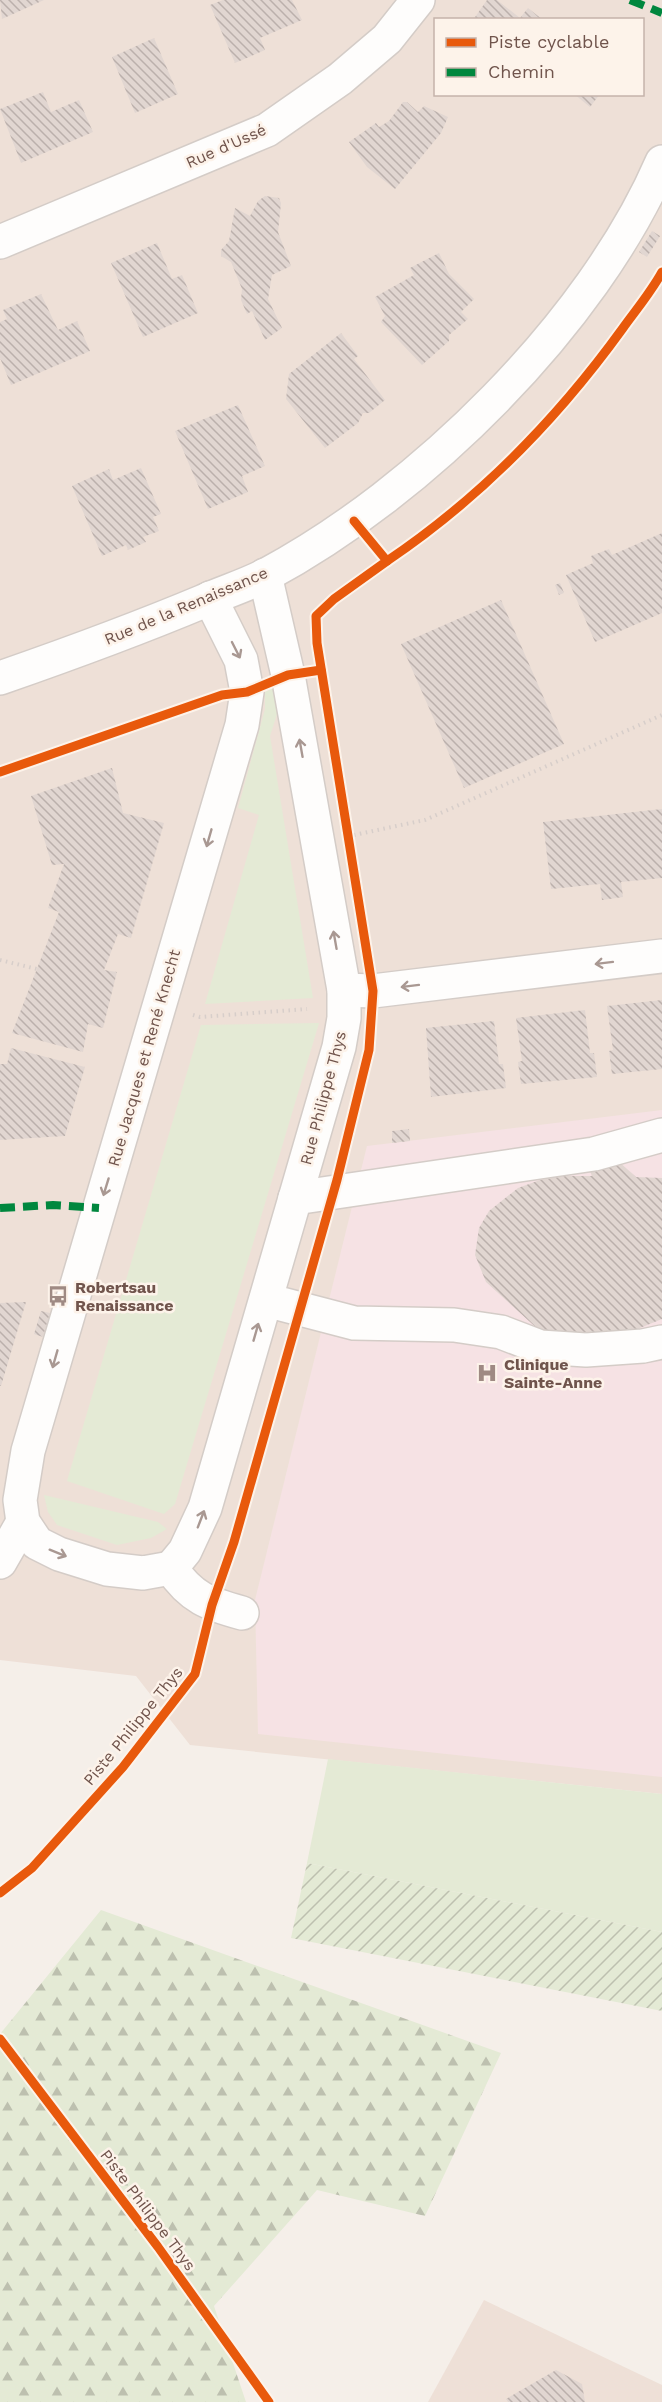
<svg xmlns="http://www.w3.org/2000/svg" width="662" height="2402" viewBox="0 0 662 2402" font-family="'Work Sans',sans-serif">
	<defs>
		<pattern id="forest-firs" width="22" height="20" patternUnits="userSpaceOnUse" patternTransform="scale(1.5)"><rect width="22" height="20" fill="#e4ead5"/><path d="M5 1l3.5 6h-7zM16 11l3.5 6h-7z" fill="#bdc0af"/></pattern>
		<pattern id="garden-furrows" width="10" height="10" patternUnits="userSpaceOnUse" patternTransform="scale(1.5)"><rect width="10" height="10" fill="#e4ead5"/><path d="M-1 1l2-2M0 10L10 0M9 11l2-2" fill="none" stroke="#bdc0af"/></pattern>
		<pattern id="building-back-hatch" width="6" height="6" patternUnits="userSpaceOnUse" patternTransform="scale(1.5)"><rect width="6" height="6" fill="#e1d6d1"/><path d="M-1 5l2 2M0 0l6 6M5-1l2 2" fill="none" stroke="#bbb0ac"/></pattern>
	</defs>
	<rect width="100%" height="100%" fill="#f5efe9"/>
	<g fill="#eee0d7" fill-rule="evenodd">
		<path d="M0,0h662v1794l-472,-49 -54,-69 -136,-16zM436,20h206v74h-206z"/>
		<polygon points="484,2300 662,2385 662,2402 428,2402"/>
	</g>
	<polygon fill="#f6e2e4" points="662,1110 662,1777 258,1734 255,1600 367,1146"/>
	<g fill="#e4ead5">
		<polygon points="274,688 277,714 270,736 313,998 205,1004 259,815 238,808 265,709 265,692"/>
		<polygon points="319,1023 175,1504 164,1514 67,1481 201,1025"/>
		<polygon points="44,1495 158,1522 167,1529 151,1538 117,1545 57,1525 48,1512"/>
		<polygon points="328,1759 662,1794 662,1932 307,1863"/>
	</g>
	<polygon fill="url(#forest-firs)" points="101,1910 501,2053 425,2216 317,2190 214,2306 246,2402 0,2402 0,2034"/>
	<polygon fill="url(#garden-furrows)" points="307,1863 662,1932 662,2011 291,1938"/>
	<g fill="url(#building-back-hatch)">
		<polygon points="0,0 44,0 2,19"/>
		<polygon points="223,0 292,0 302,20 260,38 265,50 235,63 210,5"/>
		<polygon points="487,0 497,0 520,18 528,8 543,20 473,20"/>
		<polygon points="154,38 178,94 135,113 112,57"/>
		<polygon points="43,92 51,112 79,100 93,132 21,163 0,109"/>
		<polygon points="574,94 600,94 590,107"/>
		<polygon points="403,102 407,102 418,112 424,106 448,117 441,133 395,189 367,167 349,142 376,123 379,127 389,121"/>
		<polygon points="265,196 279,198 281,203 278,232 291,266 272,275 268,299 282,328 265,340 252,311 247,314 241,300 242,289 231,262 221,256 221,250 229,241 235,208 250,216 258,201"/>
		<polygon points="652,231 660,236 647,257 639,252"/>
		<polygon points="157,243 172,279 182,275 198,313 143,337 111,263"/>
		<polygon points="439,253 449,274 474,299 461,312 468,319 449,335 449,341 422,365 381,322 385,316 375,297 414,275 410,268"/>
		<polygon points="41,294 58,330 77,321 90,351 11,385 0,358 0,322 7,319 3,310"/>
		<polygon points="341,333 358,356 354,359 385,400 369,413 363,413 358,423 325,448 286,399 289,374"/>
		<polygon points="238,405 265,466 242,476 248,492 208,509 175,431"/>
		<polygon points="141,468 161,514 153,517 159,531 143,537 146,542 128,550 126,545 102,556 72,486 109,469 113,480"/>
		<polygon points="662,533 662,613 595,642 566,575 593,563 591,556 609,549 612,555"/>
		<polygon points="560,583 564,593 559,595 555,585"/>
		<polygon points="501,600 564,744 464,788 401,644"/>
		<polygon points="112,768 123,813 164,823 131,938 118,934 104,970 117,972 103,1028 88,1024 83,1052 12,1033 59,912 48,908 64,864 52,865 31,796"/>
		<polygon points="662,809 662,878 621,882 623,897 602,900 600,884 551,889 543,822"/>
		<polygon points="662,1000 662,1069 612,1074 609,1051 613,1050 607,1006"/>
		<polygon points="585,1010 590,1053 594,1053 597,1077 521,1084 518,1062 522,1061 516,1018"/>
		<polygon points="494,1021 499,1064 503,1064 506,1088 431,1097 426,1028"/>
		<polygon points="11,1048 85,1067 65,1136 0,1140 0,1064 7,1064"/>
		<polygon points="409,1129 410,1141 392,1143 392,1131"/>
		<polygon points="617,1160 636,1177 662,1178 662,1319 635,1330 602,1337 540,1331 486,1282 475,1255 479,1228 489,1211 518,1188 540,1180 565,1176 592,1176 588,1167"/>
		<polygon points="26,1302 1,1386 0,1386 0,1303"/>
		<polygon points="41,1311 50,1313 43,1337 34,1334"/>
		<polygon points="556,2370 582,2384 585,2402 508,2402 506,2399"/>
	</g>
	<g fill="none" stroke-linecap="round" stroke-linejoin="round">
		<g stroke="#d4ccc7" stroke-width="36">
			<g id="minor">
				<polyline points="0,242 267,130 340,79 387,39 418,0"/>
				<path d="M0,678c69,-24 137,-49 204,-77 20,-9 43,-16 62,-26 155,-83 326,-251 396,-413"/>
				<polyline points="344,990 373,991 662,956"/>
				<polyline points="295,1198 594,1154 662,1135"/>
				<polyline points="266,1300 354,1323 454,1325 501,1332 540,1347 586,1350 643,1346 662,1342"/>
				<polyline points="0,1562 23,1522"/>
				<polyline points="171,1568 143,1573 107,1569 59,1554 37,1543 23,1522 20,1500 28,1451 242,725 247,692 241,660 210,598"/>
				<polyline points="171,1568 185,1551 205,1508 339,1047 344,1018 344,990 288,675 265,575"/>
				<path d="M171,1568c20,30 38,36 71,45"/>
			</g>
		</g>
		<g stroke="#d7ceca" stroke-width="4" stroke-dasharray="1.5 4.5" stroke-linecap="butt">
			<polyline points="354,835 425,820 662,715"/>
			<polyline points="0,960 37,969"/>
			<polyline points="193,1015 200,1017 307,1009"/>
		</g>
		<use href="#minor" stroke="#fefdfc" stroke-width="33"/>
		<g stroke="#00873e" stroke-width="8" stroke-dasharray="15 8" stroke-linecap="butt">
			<polyline points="630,0 662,13"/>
			<polyline points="0,1208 53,1205 99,1208"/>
		</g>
		<g stroke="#fdf3ea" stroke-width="13">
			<g id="cycleway">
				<path d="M387,561c92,-62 171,-143 236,-233 13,-18 28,-36 39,-56"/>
				<polyline points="0,772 222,695 247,692 288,675 321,670"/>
				<polyline points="0,1893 32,1868 123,1767 195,1674 212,1605 234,1542 337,1180 369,1050 373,991 317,643 316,616 334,599 387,561 354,521"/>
				<polyline points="0,2039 158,2247 269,2402"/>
			</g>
		</g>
		<use href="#cycleway" stroke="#e8590c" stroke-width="9"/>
	</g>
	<defs><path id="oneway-shaft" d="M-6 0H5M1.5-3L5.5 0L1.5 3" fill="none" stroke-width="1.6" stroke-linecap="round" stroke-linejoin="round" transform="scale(1.5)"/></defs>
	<g stroke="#a99892">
		<use href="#oneway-shaft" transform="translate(236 650) rotate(63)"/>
		<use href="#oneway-shaft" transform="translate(301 748) rotate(-100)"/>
		<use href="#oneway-shaft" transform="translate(209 838) rotate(106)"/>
		<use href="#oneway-shaft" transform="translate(335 940) rotate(-100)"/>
		<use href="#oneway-shaft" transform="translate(604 963) rotate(173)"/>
		<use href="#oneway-shaft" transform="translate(410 986) rotate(173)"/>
		<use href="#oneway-shaft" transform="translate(106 1187) rotate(107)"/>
		<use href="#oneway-shaft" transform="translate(256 1332) rotate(-74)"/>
		<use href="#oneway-shaft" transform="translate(55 1359) rotate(106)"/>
		<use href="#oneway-shaft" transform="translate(201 1519) rotate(-69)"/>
		<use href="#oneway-shaft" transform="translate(58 1553) rotate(22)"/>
	</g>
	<defs>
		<g id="bus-bare" transform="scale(1.62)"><path d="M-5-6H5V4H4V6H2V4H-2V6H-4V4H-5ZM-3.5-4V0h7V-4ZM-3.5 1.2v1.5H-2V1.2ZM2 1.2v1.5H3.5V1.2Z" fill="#9f8a83" stroke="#fdf3ea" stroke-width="2.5" paint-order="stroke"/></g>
		<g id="hospital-bare" transform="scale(1.62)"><path d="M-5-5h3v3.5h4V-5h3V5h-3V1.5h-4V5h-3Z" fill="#9f8a83" stroke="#fdf3ea" stroke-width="2.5" paint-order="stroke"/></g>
	</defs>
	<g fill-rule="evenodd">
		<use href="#bus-bare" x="58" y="1296"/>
		<use href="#hospital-bare" x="487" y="1373"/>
	</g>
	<g text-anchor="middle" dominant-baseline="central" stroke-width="5" stroke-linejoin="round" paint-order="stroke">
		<g font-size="16" fill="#70544c" stroke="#fdf3ea">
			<text transform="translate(226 146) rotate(-24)">Rue d'Ussé</text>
			<text transform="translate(186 606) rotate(-23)">Rue de la Renaissance</text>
			<text transform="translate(144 1058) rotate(-74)">Rue Jacques et René Knecht</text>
			<text transform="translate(323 1098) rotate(-75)">Rue Philippe Thys</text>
			<text transform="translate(133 1726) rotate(-51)">Piste Philippe Thys</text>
			<text transform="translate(148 2210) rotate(53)">Piste Philippe Thys</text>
		</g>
		<g font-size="16" font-weight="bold" fill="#70544c" stroke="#fdf3ea" text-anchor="start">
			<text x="75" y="1287">Robertsau<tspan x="75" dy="18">Renaissance</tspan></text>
			<text x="504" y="1364">Clinique<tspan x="504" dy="18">Sainte-Anne</tspan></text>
		</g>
	</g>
	<rect x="434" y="18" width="210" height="78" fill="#fdf3ea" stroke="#c5b3ab" stroke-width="1.5"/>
	<rect x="446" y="38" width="30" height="9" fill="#e8590c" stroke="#c5b3ab" stroke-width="1.5"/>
	<text x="488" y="48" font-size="18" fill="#70544c">Piste cyclable</text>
	<rect x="446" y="68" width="30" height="9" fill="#00873e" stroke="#c5b3ab" stroke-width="1.5"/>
	<text x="488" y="78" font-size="18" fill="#70544c">Chemin</text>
</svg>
